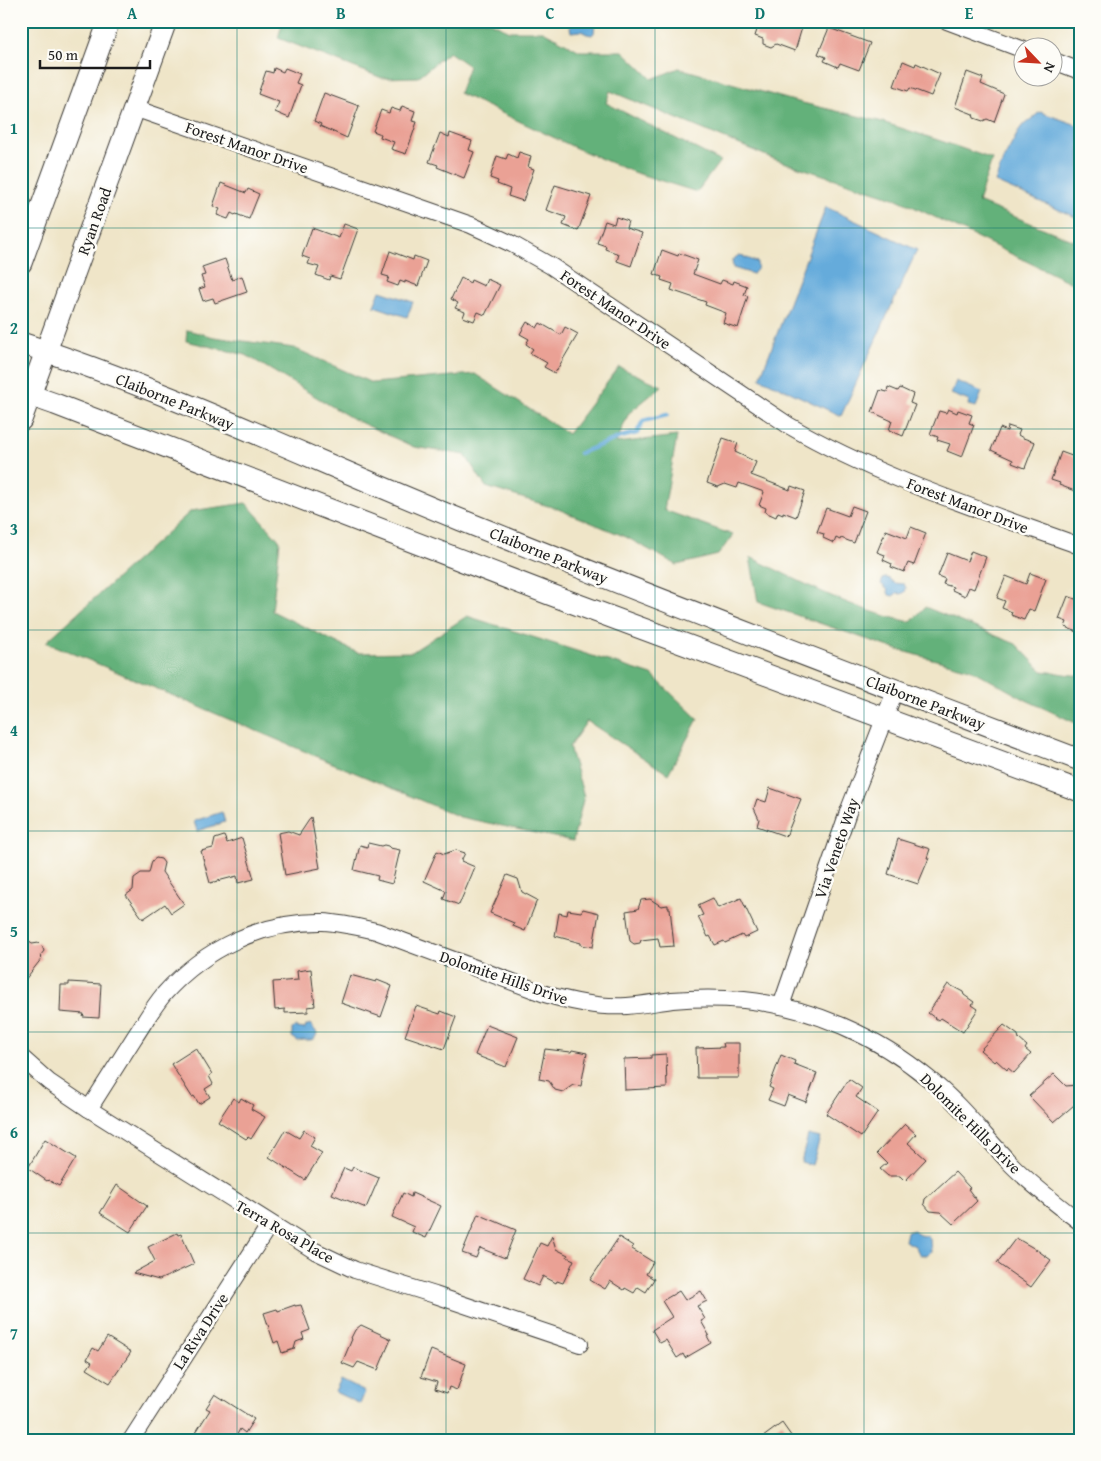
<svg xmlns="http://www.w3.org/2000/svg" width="1101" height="1461" viewBox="0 0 1101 1461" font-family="'Gentium Book Plus',serif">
	<rect width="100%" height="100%" fill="#fdfcf7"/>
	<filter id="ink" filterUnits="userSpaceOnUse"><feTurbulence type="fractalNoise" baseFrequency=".02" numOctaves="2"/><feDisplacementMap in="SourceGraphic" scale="10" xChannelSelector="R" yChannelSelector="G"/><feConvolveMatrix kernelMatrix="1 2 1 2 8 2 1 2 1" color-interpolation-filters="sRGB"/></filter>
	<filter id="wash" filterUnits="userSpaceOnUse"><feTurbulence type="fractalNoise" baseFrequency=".0096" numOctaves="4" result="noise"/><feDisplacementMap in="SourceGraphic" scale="20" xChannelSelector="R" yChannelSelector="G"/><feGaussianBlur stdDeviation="1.12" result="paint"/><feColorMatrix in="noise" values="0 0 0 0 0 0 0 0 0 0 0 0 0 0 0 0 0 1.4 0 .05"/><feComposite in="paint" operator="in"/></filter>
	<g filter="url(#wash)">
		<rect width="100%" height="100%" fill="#efe5c8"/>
		<g fill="#63b17a" stroke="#40664b">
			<polygon points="283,21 489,21 509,31 543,31 580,51 623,51 652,79 679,68 794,101 879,121 941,141 992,159 978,202 1080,243 1080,287 897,199 774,159 610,91 606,103 720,161 697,192 633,172 576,148 459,93 469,66 449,52 418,77 382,78 278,38"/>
			<polygon points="187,330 214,337 294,348 372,383 475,374 568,434 619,367 662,386 629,413 616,443 677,436 664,510 733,535 718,555 677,565 626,537 558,509 486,487 465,455 414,447 353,419 246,355 186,341"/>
			<polygon points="246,503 280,541 272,611 358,653 412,652 467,616 652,675 698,719 668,774 587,721 569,747 584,796 573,841 460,817 46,642 191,511"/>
			<path d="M750,557c52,25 104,54 161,65l14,-15 91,37 26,27 38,5v49l-54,-25 -56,-31 -72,-19 -140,-48z"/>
		</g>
		<g fill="#65abdb" stroke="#40647c">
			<polygon points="572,21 586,23 593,21 595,23 594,33 592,35 587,34 581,31 571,32 570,27"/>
			<polygon points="1040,112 1080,126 1080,219 995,182 1003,160 1021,127"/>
			<polygon points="826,207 917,250 841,416 760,378"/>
			<path d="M739,255l5,1v1l13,5c0,9 2,5 -4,12l-20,-6 -1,-8z"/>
			<polygon points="380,291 413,302 407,317 374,306"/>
			<polygon points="956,381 982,392 976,407 968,405 969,401 951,394"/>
			<polygon points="885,578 888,578 894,583 904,584 906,588 905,592 901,594 897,593 893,596 889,595 887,589 881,584 883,579"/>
			<polygon points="222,812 225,822 197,831 194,821"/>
			<path d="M310,1024l7,9c-3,11 -10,5 -19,8l-6,-4v-8l4,-3 1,2 8,1 1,-3z"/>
			<polygon points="808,1135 820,1138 812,1165 801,1162"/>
			<polygon points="914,1230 919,1235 927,1236 930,1239 931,1251 927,1256 920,1255 915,1246 905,1241 907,1232"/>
			<polygon points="341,1380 365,1392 360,1404 335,1392"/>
		</g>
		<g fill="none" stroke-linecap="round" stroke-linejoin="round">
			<polyline stroke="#65abdb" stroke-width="4.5" points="580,453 621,437 637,433 643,421 667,415"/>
		</g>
		<g id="blocks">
			<g fill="#eaa195">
				<polygon points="760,21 804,21 795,51 776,44 771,47 763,44 763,39 755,36"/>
				<polygon points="829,28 870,43 859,70 840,63 838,67 824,61 826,57 818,54"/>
				<polygon points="903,61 915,66 916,63 940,74 931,96 910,88 908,91 894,86"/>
				<polygon points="274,68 283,72 285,68 300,74 296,83 301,85 289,118 275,112 279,102 258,94 266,71 273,73"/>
				<polygon points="967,72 983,78 981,84 1004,94 994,122 987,119 983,121 974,118 973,114 955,107"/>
				<polygon points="324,93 359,106 347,138 320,126 321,124 314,121"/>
				<polygon points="402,106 415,111 412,121 417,122 406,154 391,149 394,142 380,137 381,134 373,131 381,110 389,113 391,108 400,111"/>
				<polygon points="440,133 449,137 450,133 472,141 469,150 474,152 464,178 437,167 438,165 429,162"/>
				<polygon points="519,152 531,156 528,167 534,169 523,201 508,196 510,189 497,184 498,181 490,178 497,156 506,159 508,154 517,158"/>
				<polygon points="221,183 246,193 248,189 259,194 249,219 236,214 235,215 231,213 228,219 217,215 220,209 213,206"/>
				<polygon points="555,185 591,196 578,231 563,225 566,217 546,210"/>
				<polygon points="616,217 628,221 626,228 642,233 631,266 617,261 619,254 605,249 606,246 597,243 605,221 614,224"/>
				<polygon points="344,224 358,229 340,279 330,276 329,280 316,275 319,267 308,264 310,259 302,256 312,228 339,238"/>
				<polygon points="662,250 678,256 679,253 698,260 693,274 720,284 722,280 733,284 734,281 747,286 744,295 748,296 738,328 723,323 726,313 705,305 706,302 671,290 673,284 661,280 662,277 654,274"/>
				<polygon points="390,251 413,260 414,256 427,261 418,286 405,281 405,283 400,281 398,286 387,282 389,277 382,275"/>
				<polygon points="225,259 232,280 242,276 247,292 215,303 213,298 203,301 199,289 205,287 201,276 205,275 202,267"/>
				<polygon points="461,278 470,283 471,280 484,286 487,279 500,285 485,315 478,312 474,321 463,317 465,312 455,308 458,303 451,299"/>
				<polygon points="527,322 537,328 540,323 561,335 565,327 578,334 555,373 544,367 547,363 530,353 533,349 526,344 529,339 520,334"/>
				<polygon points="888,387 898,391 900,388 913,394 910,403 915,405 903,436 889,430 892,421 872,412 880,390 887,392"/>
				<polygon points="948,409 957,413 958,410 972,415 969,423 974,425 962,457 947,451 950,444 937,440 938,437 930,434 939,411 946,413"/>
				<polygon points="1008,426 1020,430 1018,435 1023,438 1035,442 1025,468 1012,463 1013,460 991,450 1000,428 1007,431"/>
				<polygon points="723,438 738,443 735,452 756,462 751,475 790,490 791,486 805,491 796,517 783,512 783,514 778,512 776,517 765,512 766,508 759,505 764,492 739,483 737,488 725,484 718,487 707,483"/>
				<polygon points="1061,452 1080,459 1080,493 1059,485 1060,483 1051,480"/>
				<polygon points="852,506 866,511 854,543 841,538 840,540 836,538 834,543 823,538 824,534 817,532 826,508 848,516"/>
				<polygon points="911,527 926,533 914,565 908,563 904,572 891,567 892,564 883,560 885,555 877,552 886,530 907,538"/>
				<polygon points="971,551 986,557 974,589 969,587 965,596 952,590 953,587 943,584 945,579 938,576 947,553 967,561"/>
				<polygon points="1030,573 1046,579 1034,611 1029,609 1024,620 1011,615 1012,612 1002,608 1005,601 997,598 1006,576 1026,584"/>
				<polygon points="1068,596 1080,601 1080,633 1065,627 1067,622 1059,619"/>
				<polygon points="770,788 801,799 787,834 785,836 757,826 759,819 754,808 757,799 766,802"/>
				<polygon points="311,817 320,868 285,875 278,833 288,831 299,835"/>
				<polygon points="224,836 227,843 242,838 254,879 238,883 237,876 210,883 201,851 213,848 215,839"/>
				<polygon points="898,839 930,849 927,858 929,858 918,884 888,874"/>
				<polygon points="368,843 381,846 384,845 388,846 390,848 400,850 392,884 377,880 378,876 354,870 360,845 367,847"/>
				<polygon points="456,850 465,853 461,861 475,867 459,905 443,899 446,891 424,881 437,851 444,854"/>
				<polygon points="156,858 161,859 164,863 162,872 184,904 171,913 165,904 143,919 126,895 133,890 134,878 141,873 149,873 152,861"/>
				<polygon points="507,875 518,879 522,892 537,900 525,931 513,926 514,923 490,913"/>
				<polygon points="713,898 718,908 741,898 757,932 744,938 742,935 725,943 724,941 715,945 710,936 708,937 698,917 703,915 698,905"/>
				<polygon points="650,899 661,906 668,905 668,908 670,908 674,946 660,947 658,938 641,940 640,943 634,944 630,941 626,911 638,909 641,900"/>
				<polygon points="583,909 599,913 593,947 581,945 581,943 555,936 559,913 567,915 568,910 581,912"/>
				<polygon points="21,935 32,944 39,943 42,946 44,951 40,956 42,958 21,985"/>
				<polygon points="311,969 315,1006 308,1007 308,1012 285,1013 285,1009 275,1010 273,982 298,980 297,971"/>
				<polygon points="350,975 376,982 377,980 392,986 381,1017 341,1003"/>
				<polygon points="69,982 101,984 99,1018 83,1017 84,1014 60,1012 61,985 69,985"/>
				<polygon points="948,984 963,992 964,995 974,1002 972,1005 978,1009 963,1032 941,1018 938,1020 928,1013"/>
				<polygon points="416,1006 440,1014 441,1011 456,1017 444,1049 405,1036"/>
				<polygon points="487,1025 518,1037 506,1067 475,1055"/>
				<polygon points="1004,1025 1018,1035 1019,1039 1027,1046 1025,1049 1031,1054 1014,1073 1008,1068 1007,1070 996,1060 994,1062 980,1050"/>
				<polygon points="723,1043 739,1043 739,1078 697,1078 696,1048 724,1047"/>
				<polygon points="196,1048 212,1074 209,1076 213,1084 205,1089 210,1097 199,1104 194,1096 192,1097 171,1064"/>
				<polygon points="545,1049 571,1052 572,1050 587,1053 581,1086 573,1085 563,1092 555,1090 549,1081 539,1079"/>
				<polygon points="666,1054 667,1088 625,1090 624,1059 651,1058 651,1055"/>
				<polygon points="781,1055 795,1061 794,1064 817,1073 806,1102 788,1095 784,1106 768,1100 773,1089 769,1087"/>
				<polygon points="1054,1074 1066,1086 1076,1085 1080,1089 1080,1100 1054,1122 1029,1096"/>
				<polygon points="849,1079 862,1088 856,1097 878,1112 861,1137 826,1114"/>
				<polygon points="233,1098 239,1102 241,1098 253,1105 251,1109 265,1117 251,1139 248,1137 246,1139 218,1121"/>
				<polygon points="905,1124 916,1134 908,1143 926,1159 905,1181 900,1176 888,1176 880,1169 887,1163 877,1153"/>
				<polygon points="285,1130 299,1138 304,1130 315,1137 310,1146 322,1153 305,1180 269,1157"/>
				<polygon points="45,1139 76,1158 59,1186 48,1180 47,1181 28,1168"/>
				<polygon points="353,1167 379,1178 366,1208 332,1194 344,1168 351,1171"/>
				<polygon points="955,1172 970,1188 968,1189 977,1201 953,1224 940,1212 930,1211 924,1204 925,1199"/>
				<polygon points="117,1185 147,1206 130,1232 100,1213"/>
				<polygon points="403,1193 411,1197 412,1193 441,1206 426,1238 412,1232 414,1227 392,1217"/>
				<polygon points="478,1214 516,1230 505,1258 480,1248 476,1258 462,1253"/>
				<polygon points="177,1233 178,1235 181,1234 194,1264 159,1280 133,1273 155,1261 148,1247"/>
				<polygon points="552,1236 556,1249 568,1255 567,1257 574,1260 563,1283 557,1281 556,1283 543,1276 538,1286 523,1279 540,1243 547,1246"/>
				<polygon points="619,1237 633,1246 632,1249 653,1262 646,1274 654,1279 646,1292 638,1287 634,1293 625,1288 624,1290 610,1281 605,1289 590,1280"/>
				<polygon points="1016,1238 1037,1250 1051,1260 1031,1287 997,1263"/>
				<polygon points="679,1291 685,1300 701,1291 707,1301 697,1306 705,1319 701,1321 709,1335 707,1336 711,1343 685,1358 683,1354 677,1358 666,1340 660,1343 652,1330 672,1317 662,1301"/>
				<polygon points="295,1305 295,1306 301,1305 310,1330 302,1333 304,1339 296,1342 294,1349 282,1353 278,1341 274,1343 264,1313 277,1309 278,1311"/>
				<polygon points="361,1325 391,1339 378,1370 358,1362 354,1368 342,1363 352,1339 351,1338 355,1330"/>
				<polygon points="107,1337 131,1352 110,1383 87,1369 92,1362 87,1359 93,1348 98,1351"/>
				<polygon points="431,1350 466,1364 457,1390 449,1387 447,1393 435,1389 437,1382 421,1377"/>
				<polygon points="215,1394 254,1419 245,1433 240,1429 234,1440 191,1440 210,1410 206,1408"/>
				<polygon points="782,1423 794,1440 759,1440"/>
			</g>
		</g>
	</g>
	<g filter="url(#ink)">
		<use href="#blocks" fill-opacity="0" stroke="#3c3a36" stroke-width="1"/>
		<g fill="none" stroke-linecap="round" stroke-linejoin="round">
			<g stroke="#3c3a36" stroke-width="18">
				<g id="minor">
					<polyline points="947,21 1024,50"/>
					<polyline points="1054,61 1080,71"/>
					<path d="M134,108l337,117 41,19 39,22 237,159c91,53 193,85 292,121"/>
					<polyline points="781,1006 848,812 895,691"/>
					<polyline points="21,1057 49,1082 89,1109 315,1251 355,1270 435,1295 580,1344"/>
					<path d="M89,1109c15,-24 30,-47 45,-71 10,-15 19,-31 30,-44 41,-46 98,-73 159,-72 18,1 35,5 53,9l169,63c27,8 54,14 82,12 15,-1 30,-4 45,-6 24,-2 48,-2 72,0 68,7 133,36 185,79 30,24 53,54 79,82 21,22 47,42 72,61"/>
					<polyline points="131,1440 270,1224"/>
				</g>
			</g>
			<g stroke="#3c3a36" stroke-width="23">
				<g id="major">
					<polyline points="21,263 109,21"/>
					<path d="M21,343c151,49 294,118 440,177 206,83 412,162 619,240"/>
					<polyline points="21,392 55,404 549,594 1080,791"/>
					<polyline points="21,420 166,21"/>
				</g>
			</g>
			<use href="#minor" stroke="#fff" stroke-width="16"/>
			<use href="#major" stroke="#fff" stroke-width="21"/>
		</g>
	</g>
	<path fill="none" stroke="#0f766e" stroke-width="1" stroke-opacity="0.55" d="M237,21v1419M446,21v1419M655,21v1419M864,21v1419M21,228h1059M21,429h1059M21,630h1059M21,831h1059M21,1032h1059M21,1233h1059"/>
	<g text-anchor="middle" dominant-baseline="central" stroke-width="5" stroke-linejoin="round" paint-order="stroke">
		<g font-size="16" fill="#1c1c1c" stroke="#fdfcf7">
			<text transform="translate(247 147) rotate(19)">Forest Manor Drive</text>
			<text transform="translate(94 221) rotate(-70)">Ryan Road</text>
			<text transform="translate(616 309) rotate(34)">Forest Manor Drive</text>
			<text transform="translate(175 401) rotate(22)">Claiborne Parkway</text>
			<text transform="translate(968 505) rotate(21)">Forest Manor Drive</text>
			<text transform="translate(549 555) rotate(22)">Claiborne Parkway</text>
			<text transform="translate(926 702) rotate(21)">Claiborne Parkway</text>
			<text transform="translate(836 848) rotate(-71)">Via Veneto Way</text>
			<text transform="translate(504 977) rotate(19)">Dolomite Hills Drive</text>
			<text transform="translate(971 1123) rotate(45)">Dolomite Hills Drive</text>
			<text transform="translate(285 1231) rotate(30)">Terra Rosa Place</text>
			<text transform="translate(200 1331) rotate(-57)">La Riva Drive</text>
		</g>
	</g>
	<rect width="1101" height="1461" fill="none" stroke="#fdfcf7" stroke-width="55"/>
	<g transform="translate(1038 62) rotate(115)"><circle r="24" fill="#fdfcf7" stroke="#a3a29f"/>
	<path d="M0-4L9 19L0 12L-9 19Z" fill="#c8321e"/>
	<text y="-8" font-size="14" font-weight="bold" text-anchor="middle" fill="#1c1c1c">N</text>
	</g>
	<path d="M40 60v8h110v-8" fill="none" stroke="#1c1c1c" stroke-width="2.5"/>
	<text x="48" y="60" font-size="15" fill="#1c1c1c" stroke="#fdfcf7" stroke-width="4" paint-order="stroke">50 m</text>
	<rect x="28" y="28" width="1046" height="1406" fill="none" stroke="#0f766e" stroke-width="2"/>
	<g font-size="16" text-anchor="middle" font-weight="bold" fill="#0f766e">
		<text x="132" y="19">A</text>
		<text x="341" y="19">B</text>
		<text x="550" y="19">C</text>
		<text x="760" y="19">D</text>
		<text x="969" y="19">E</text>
		<text x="14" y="134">1</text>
		<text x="14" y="334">2</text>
		<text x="14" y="535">3</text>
		<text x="14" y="736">4</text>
		<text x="14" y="937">5</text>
		<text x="14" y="1138">6</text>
		<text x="14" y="1339">7</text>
	</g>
</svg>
